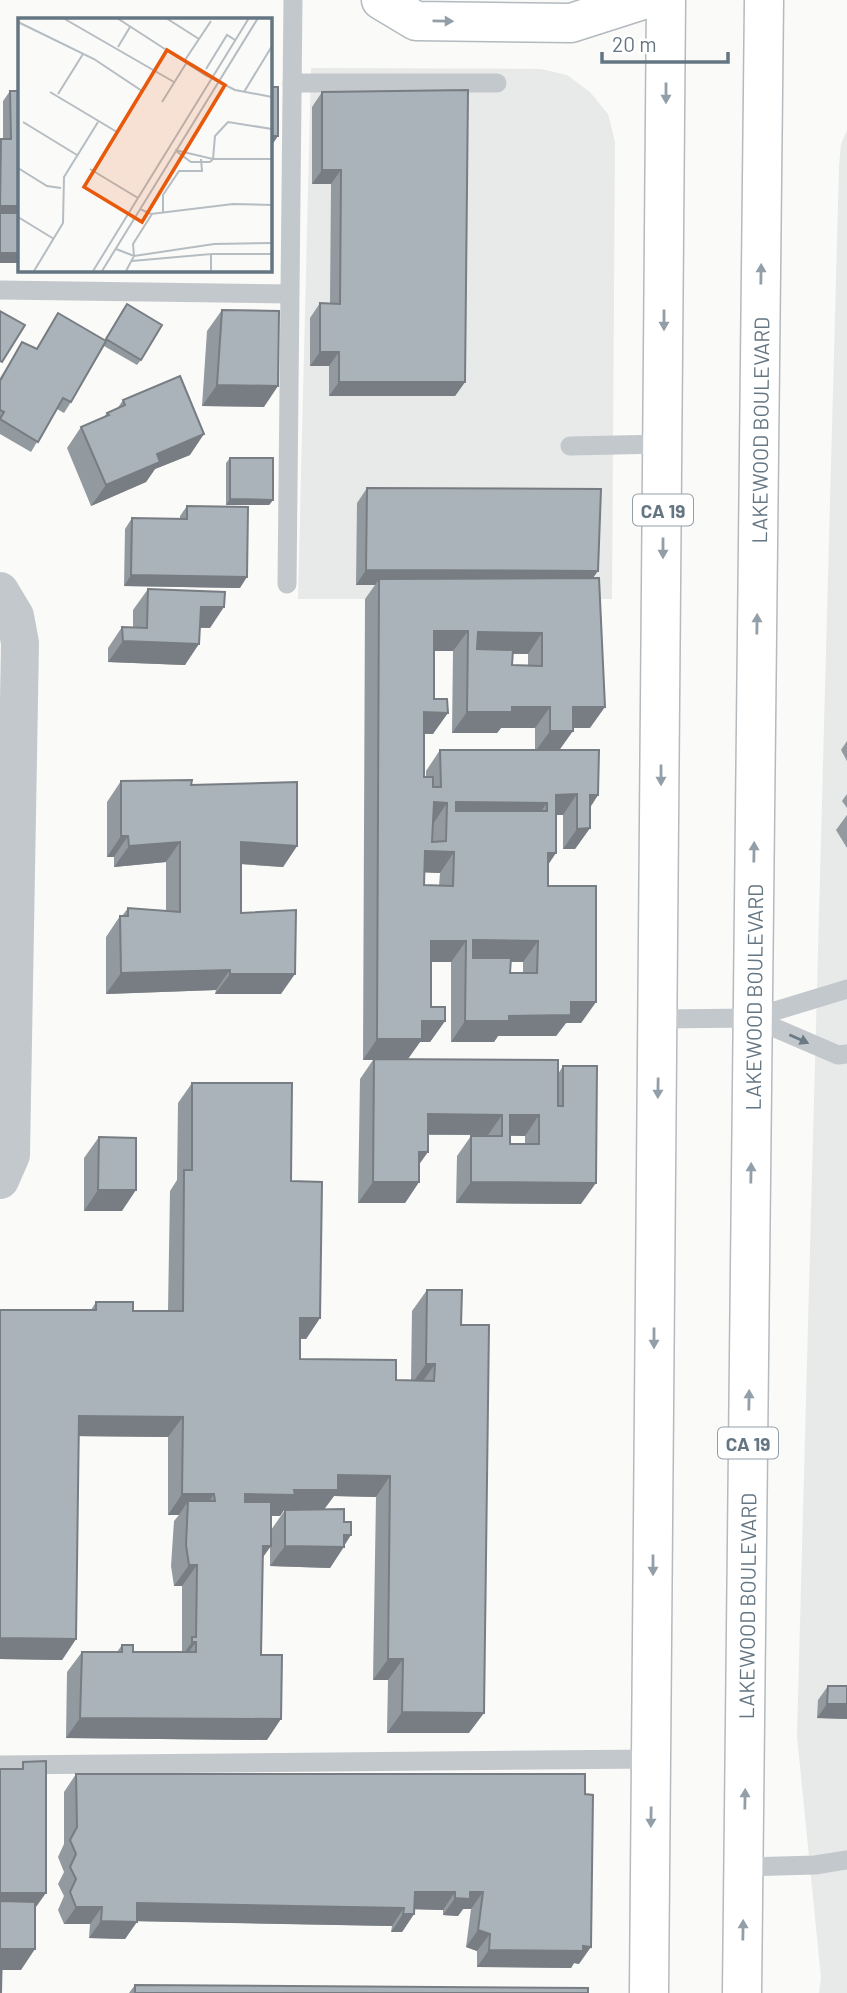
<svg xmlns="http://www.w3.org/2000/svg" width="847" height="1993" viewBox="0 0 847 1993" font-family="Barlow,sans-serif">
	<rect width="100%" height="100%" fill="#fafaf8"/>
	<g fill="#e8e9e9">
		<polygon points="311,68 541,69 567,75 590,92 608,114 615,142 612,599 298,599"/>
		<polygon points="847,130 847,1993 819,1993 821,1978 797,1736 839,166 841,144"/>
	</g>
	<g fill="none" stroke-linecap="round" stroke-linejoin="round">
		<g stroke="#b3babf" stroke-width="41">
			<polyline id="secondary" points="381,0 416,21 571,23 643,0"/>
		</g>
		<g stroke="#b5babe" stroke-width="41">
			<g id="primary">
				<polyline points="649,1993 666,0"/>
				<path id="s1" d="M742,1993l22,-1993"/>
			</g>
		</g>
		<g stroke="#c3c8cc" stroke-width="19">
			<polyline points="292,83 497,83"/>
			<polyline points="0,290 289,294"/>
			<polyline points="570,446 663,444"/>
			<polyline points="287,584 293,0"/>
			<polyline points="752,1018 838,1055 847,1054"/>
			<polyline points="659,1019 752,1018 847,989"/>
			<polyline points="0,1765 652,1759"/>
			<polyline points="744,1867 815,1865 847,1860"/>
		</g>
		<polyline stroke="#c3c8cc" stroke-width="38" points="0,591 15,616 20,643 11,1155 0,1180"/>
		<use href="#secondary" stroke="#fff" stroke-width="38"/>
		<use href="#primary" stroke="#fff" stroke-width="38"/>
	</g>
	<g fill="#929a9f" fill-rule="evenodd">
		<polygon points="10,91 19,91 0,263 0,140 3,139 3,101"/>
		<polygon points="322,92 465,382 455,396 329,396 329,366 310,366 310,318 320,303 330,303 331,184 312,184 312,107"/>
		<polygon points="123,309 141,360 137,365 104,346 71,402 64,413 57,409 31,452 0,434 0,378 22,342 36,349 58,313 105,340"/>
		<polygon points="222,310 264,407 202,406 207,331"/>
		<polygon points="123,400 190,455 155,469 146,482 91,506 67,448 81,427 104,417 107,413 117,409"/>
		<polygon points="230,458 273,500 269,505 226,505 226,463"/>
		<path d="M367,488l226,90 -3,150h-17l-14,22 39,45 -8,13v20l-15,21h-12v-34h-7l-8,49v22l48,116 -15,21h-15l-10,13h-58l-4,6h-43v-80h-20v45l14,14 -15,21h-10l-12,17 150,15 5,-8 18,138 -125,-1 1,-47 14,-20 17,-1h-60l-9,29v18l-14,21h-47l2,-124 13,-19h-10l2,-461 10,-14h-19l1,-82zM434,651h19l-1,82h45l4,-5h34v22h-95l-14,21v6h-2v-43h9zM513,654h15v12l-16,-1zM425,872l15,1 -1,13 -15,-1zM511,962h12v11h-13zM510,1136h15v8h-15z"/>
		<polygon points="187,506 240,588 124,586 125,529 132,518 180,519 180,516"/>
		<polygon points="148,589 210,628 200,628 185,665 108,662 108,648 122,627 133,628 133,610"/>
		<polygon points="847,741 847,761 841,750"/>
		<polygon points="121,781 191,785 297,846 283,867 241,864 241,913 281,994 215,994 216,990 106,994 106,937 120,916 122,916 128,908 166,911 166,862 114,867 114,857 107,857 107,802"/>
		<polygon points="847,794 847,808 842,801"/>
		<polygon points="847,815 847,848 836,830"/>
		<path d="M192,1083l99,98 29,137 -14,21h-6v20l96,21h15l1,-69 15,-21 34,35 8,408h-82l1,-53h-15l3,-183 -42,-1 -10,13 20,38 -14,21 -60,-2v-20l-8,12 -1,97 6,85 -201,-2 1,-66 15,-20h35l5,-7 11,7 49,-1v-65h-8l-3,-20 3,-45 5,-6h-11v-78l-89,-1 -3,203 -14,21 -62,-1v-349h91l5,-8 37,9h35l2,-120 7,-11 1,-77zM284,1510h1l-14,20v-14h9z"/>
		<polygon points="99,1137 122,1211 84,1211 84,1158"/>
		<polygon points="828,1686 847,1686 847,1719 817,1718 818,1700"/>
		<polygon points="76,1774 585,1774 579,1964 574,1963 571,1968 477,1967 477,1951 466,1947 471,1909 463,1909 458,1916 443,1915 443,1910 414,1909 414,1914 402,1932 391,1932 392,1926 137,1921 125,1939 89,1938 90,1924 64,1924 58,1910 64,1896 58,1884 64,1872 58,1857 64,1844 64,1792"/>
		<polygon points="135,1985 588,1993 129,1993"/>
	</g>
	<g fill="#777d82">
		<polygon points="270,136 278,136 270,148"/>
		<polygon points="322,170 341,170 331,184 312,184"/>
		<rect x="0" y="206" width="19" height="11"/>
		<rect x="0" y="253" width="19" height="10"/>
		<polygon points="320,352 339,352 329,366 310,366"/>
		<polygon points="339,382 465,382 455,396 329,396"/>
		<polygon points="217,385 278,386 264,407 202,406"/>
		<polygon points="204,434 190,455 155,469 146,482 91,506 106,485 157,454"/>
		<polygon points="230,499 273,500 269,505 226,505"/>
		<polygon points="366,570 598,571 588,585 379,579 375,585 356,585"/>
		<polygon points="131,575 247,577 240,588 124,586"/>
		<polygon points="201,607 224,607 210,628 186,627"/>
		<polygon points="434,631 468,631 453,651 420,651"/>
		<polygon points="478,632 542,633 528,654 467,653"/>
		<polygon points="123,641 199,644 185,665 108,662"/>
		<polygon points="512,707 550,707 535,728 501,728 497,733 452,733 467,712"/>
		<polygon points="573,707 605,707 590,728 558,728"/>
		<polygon points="424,712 448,713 433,734 410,733"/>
		<polygon points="550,731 573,731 558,752 535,752"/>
		<polygon points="577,794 563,815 544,815 556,795"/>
		<polygon points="590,795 598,795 584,816"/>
		<polygon points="434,802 447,803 433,824"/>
		<polygon points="456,802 547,803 533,823 446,823"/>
		<polygon points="590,828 575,849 563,849 577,829"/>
		<polygon points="121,836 128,836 114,857 107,857"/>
		<polygon points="180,842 166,862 114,867 129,846"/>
		<polygon points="241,842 297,846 283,867 226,863"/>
		<polygon points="425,851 454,852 440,873 410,872"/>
		<polygon points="548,853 556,853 542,874"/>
		<polygon points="473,940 538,941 523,962 466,961"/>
		<polygon points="431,941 466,941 451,962 416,962"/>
		<polygon points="230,970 216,990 106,994 121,973"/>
		<polygon points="230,974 295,974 281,994 215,994"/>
		<polygon points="571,1002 596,1002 581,1023 566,1023 556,1036 498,1036 494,1042 451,1042 465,1021 509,1016"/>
		<polygon points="422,1021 445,1021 430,1042 420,1042 407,1060 363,1060 377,1039"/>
		<polygon points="428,1114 502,1115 488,1135 413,1134"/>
		<polygon points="510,1115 539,1115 525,1136 502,1135"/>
		<polygon points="419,1152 428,1152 413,1173"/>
		<polygon points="373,1182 419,1182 405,1203 358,1203"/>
		<polygon points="471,1182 596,1183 581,1204 456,1203"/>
		<polygon points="98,1190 136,1190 122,1211 84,1211"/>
		<polygon points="300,1318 320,1318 306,1339 286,1338"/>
		<polygon points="426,1364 435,1364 420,1385 411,1385"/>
		<polygon points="79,1416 183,1417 168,1437 64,1436"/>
		<polygon points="338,1475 390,1476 376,1497 334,1496 323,1511 284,1510 280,1516 231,1515 245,1494 294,1490"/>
		<polygon points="182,1494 214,1494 200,1515 188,1501 179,1515 168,1515"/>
		<polygon points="344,1535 351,1535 330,1568 270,1566 285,1546"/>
		<polygon points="263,1546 271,1546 256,1567"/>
		<polygon points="189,1565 197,1565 182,1586 174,1586"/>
		<polygon points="0,1638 76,1639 62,1660 0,1659"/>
		<polygon points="192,1642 196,1642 181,1663 177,1663"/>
		<polygon points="388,1659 403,1659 388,1680 373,1680"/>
		<polygon points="827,1704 847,1704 847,1719 817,1718"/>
		<polygon points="402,1712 484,1713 469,1733 387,1733"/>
		<polygon points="80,1718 281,1719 267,1740 66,1738"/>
		<polygon points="415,1892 455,1892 443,1910 403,1909 392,1926 125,1921 137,1903"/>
		<polygon points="470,1892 483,1892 471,1909 463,1909 458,1916 443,1915 455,1898"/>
		<polygon points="0,1893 46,1893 31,1914 0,1913"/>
		<polygon points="76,1907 102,1907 90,1924 64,1924"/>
		<polygon points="403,1914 414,1914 402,1932 391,1932"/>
		<polygon points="101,1921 137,1922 125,1939 89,1938"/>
		<polygon points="478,1930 490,1934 477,1951 466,1947"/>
		<polygon points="583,1946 591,1947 579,1964 574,1963 571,1968 477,1967 489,1950"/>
		<polygon points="2,1949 35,1949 21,1970 0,1970"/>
	</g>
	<g fill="#aab3b9" stroke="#777d82" stroke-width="2" fill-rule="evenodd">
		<rect x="270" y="87" width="8" height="49"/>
		<polygon points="468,90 465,382 339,382 339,352 320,352 320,303 340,304 341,170 322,170 322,92"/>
		<polygon points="10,91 19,91 19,206 0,206 1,139 11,139"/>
		<rect x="0" y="213" width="19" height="40"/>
		<polygon points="127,304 162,325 141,360 106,339"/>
		<polygon points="222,310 279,311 278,386 217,385"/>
		<polygon points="0,311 25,325 2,362 0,361"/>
		<polygon points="58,313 106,341 71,402 63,398 38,442 0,419 4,412 0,410 0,381 22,342 37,349"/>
		<polygon points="180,376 204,434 157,454 160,462 106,485 81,427 109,415 107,413 125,405 123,400"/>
		<polygon points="230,458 273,458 273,500 230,499"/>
		<polygon points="367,488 601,489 598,571 366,570"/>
		<polygon points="187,506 248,507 247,577 131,575 132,518 187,519"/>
		<path d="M599,578l6,129h-32v24h-23v-24h-38v5h-45l1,-81h-34v68h13l1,14 -24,-1v65h9v10h8l-1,-37h159l-1,45h-8v33l-13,1v-35l-21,1v58h-8v33h48v116h-25v13l-62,1v5h-44l1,-80h-35v66h14v14h-23v18h-45l2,-460zM478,632l64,1v33l-30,-1 1,-15 -36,-1zM434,802l13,1 -1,38 -14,1zM456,802l91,1v8h-91zM425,851l29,1 -1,34 -29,-1zM473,940l65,1 -1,32h-27l1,-15h-38z"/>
		<polygon points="148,589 225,592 224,607 201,607 199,644 123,641 122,627 147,628"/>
		<polygon points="192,780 191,785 297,782 297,846 241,842 241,913 296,910 295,974 230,974 230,970 121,973 120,916 128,916 128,908 180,912 180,842 129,846 128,836 121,836 121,781"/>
		<path d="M374,1059l184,1v46h5v-40h34l-1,117 -125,-1v-46h31v-21l-74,-1v38h-9v30h-46zM510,1115h29v29h-29z"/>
		<polygon points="192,1083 292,1083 291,1181 322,1182 320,1318 300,1318 300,1359 396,1360 396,1380 434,1381 435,1364 426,1364 427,1290 462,1290 461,1325 489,1325 484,1713 402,1712 403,1659 388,1659 390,1476 338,1475 338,1490 294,1490 295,1495 245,1494 245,1502 271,1502 271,1546 263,1546 261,1655 282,1655 281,1719 80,1718 82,1652 122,1652 122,1645 133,1645 133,1652 196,1652 196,1642 192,1642 192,1637 196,1637 197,1565 189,1565 186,1545 188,1501 215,1501 214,1494 182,1494 183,1417 79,1416 76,1639 0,1638 0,1310 96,1310 96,1302 133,1302 133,1311 183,1311 184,1170 192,1170"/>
		<polygon points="99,1137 136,1138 136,1190 98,1190"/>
		<polygon points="344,1509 344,1522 351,1522 351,1535 344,1535 344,1547 285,1546 285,1510"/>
		<polygon points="828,1686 847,1686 847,1704 827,1704"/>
		<polygon points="46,1761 46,1893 0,1893 0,1769 23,1769 23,1762"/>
		<polygon points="76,1774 585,1774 585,1794 593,1795 591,1947 583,1946 583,1951 489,1950 490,1934 478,1930 483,1892 470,1892 470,1899 455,1898 455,1892 415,1892 414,1914 403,1914 404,1908 137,1903 137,1922 101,1921 102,1907 76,1907 70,1892 76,1879 70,1867 76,1854 70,1840 77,1827"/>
		<polygon points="0,1901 35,1902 35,1949 2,1949 1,1993 0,1993"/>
		<polygon points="135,1985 588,1988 588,1993 135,1993"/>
	</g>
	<defs><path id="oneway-solid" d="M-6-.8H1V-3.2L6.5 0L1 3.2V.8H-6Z" transform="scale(1.75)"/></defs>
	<g fill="#939fa8">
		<use href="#oneway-solid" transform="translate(443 21) rotate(1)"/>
		<use href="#oneway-solid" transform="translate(666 93) rotate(90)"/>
		<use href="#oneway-solid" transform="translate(761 274) rotate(-89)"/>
		<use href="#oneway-solid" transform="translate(664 320) rotate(90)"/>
		<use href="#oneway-solid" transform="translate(663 548) rotate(90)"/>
		<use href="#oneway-solid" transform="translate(757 624) rotate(-89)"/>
		<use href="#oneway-solid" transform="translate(661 775) rotate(90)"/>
		<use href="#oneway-solid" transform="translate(754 852) rotate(-89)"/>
		<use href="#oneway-solid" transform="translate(658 1088) rotate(91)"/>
		<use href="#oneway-solid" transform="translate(751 1173) rotate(-89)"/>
		<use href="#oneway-solid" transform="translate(654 1338) rotate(90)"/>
		<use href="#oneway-solid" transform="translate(749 1400) rotate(-89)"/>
		<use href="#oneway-solid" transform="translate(653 1565) rotate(90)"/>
		<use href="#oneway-solid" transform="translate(745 1799) rotate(-89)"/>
		<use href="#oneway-solid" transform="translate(651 1817) rotate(91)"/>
		<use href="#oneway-solid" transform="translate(743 1930) rotate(-89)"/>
	</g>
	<use fill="#6a7a87" href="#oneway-solid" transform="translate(799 1039) rotate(24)"/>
	<g text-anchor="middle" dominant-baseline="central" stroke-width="7" stroke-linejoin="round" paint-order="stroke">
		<g fill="#fff" stroke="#939fa8" stroke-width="2">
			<rect x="633" y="494.5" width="60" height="31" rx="5"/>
			<rect x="718" y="1427.5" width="60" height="31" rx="5"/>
		</g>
		<g font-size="19" font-weight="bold" fill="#657683">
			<text x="663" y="510">CA 19</text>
			<text x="748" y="1443">CA 19</text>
		</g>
		<g font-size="21" fill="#657683" stroke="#fff">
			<text stroke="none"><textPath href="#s1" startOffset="1563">LAKEWOOD BOULEVARD</textPath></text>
			<text stroke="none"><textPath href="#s1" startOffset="996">LAKEWOOD BOULEVARD</textPath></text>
			<text stroke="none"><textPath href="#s1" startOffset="387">LAKEWOOD BOULEVARD</textPath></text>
		</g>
	</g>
	<g transform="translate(18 18)">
		<rect width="254" height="254" fill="#fafaf8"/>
		<path fill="none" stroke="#b5bdc2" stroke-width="2" d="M45,0l111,64M99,0l88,57 30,15 37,7M148,0l33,21M0,4l76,37 48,32 -25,41 -67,-40M100,29l12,-20M167,42l26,-39M174,46l21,13M188,51l21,-34 8,5M226,74l28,-46M40,76l25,-40M144,84l25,-40M5,104l54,33M254,111l-44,-7 -13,14 -2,23h59M157,132l38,9 -3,3M158,133l15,11h19M0,150l29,18 14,2M72,151l48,29M122,191l11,5 82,-10 39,1M145,194v-17l16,-24h23l-1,-12M0,199l36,22M98,231l18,7 80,-12 58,-1M193,236h61M114,243l79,-7v17M16,253l29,-48 1,-46 34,-55M75,253l156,-253M84,253l156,-253M108,253l8,-15 -1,-12 19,-30"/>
		<path fill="#e8590c" fill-opacity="0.15" stroke="#e8590c" stroke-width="3.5" d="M149,32l58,35 -83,137 -58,-35z"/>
		<rect width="254" height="254" fill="none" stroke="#657683" stroke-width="3.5"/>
	</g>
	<path d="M602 52v10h126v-10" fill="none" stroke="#657683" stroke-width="3.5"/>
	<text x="612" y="52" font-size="21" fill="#657683" stroke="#ffffff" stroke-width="5" paint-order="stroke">20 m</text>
</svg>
